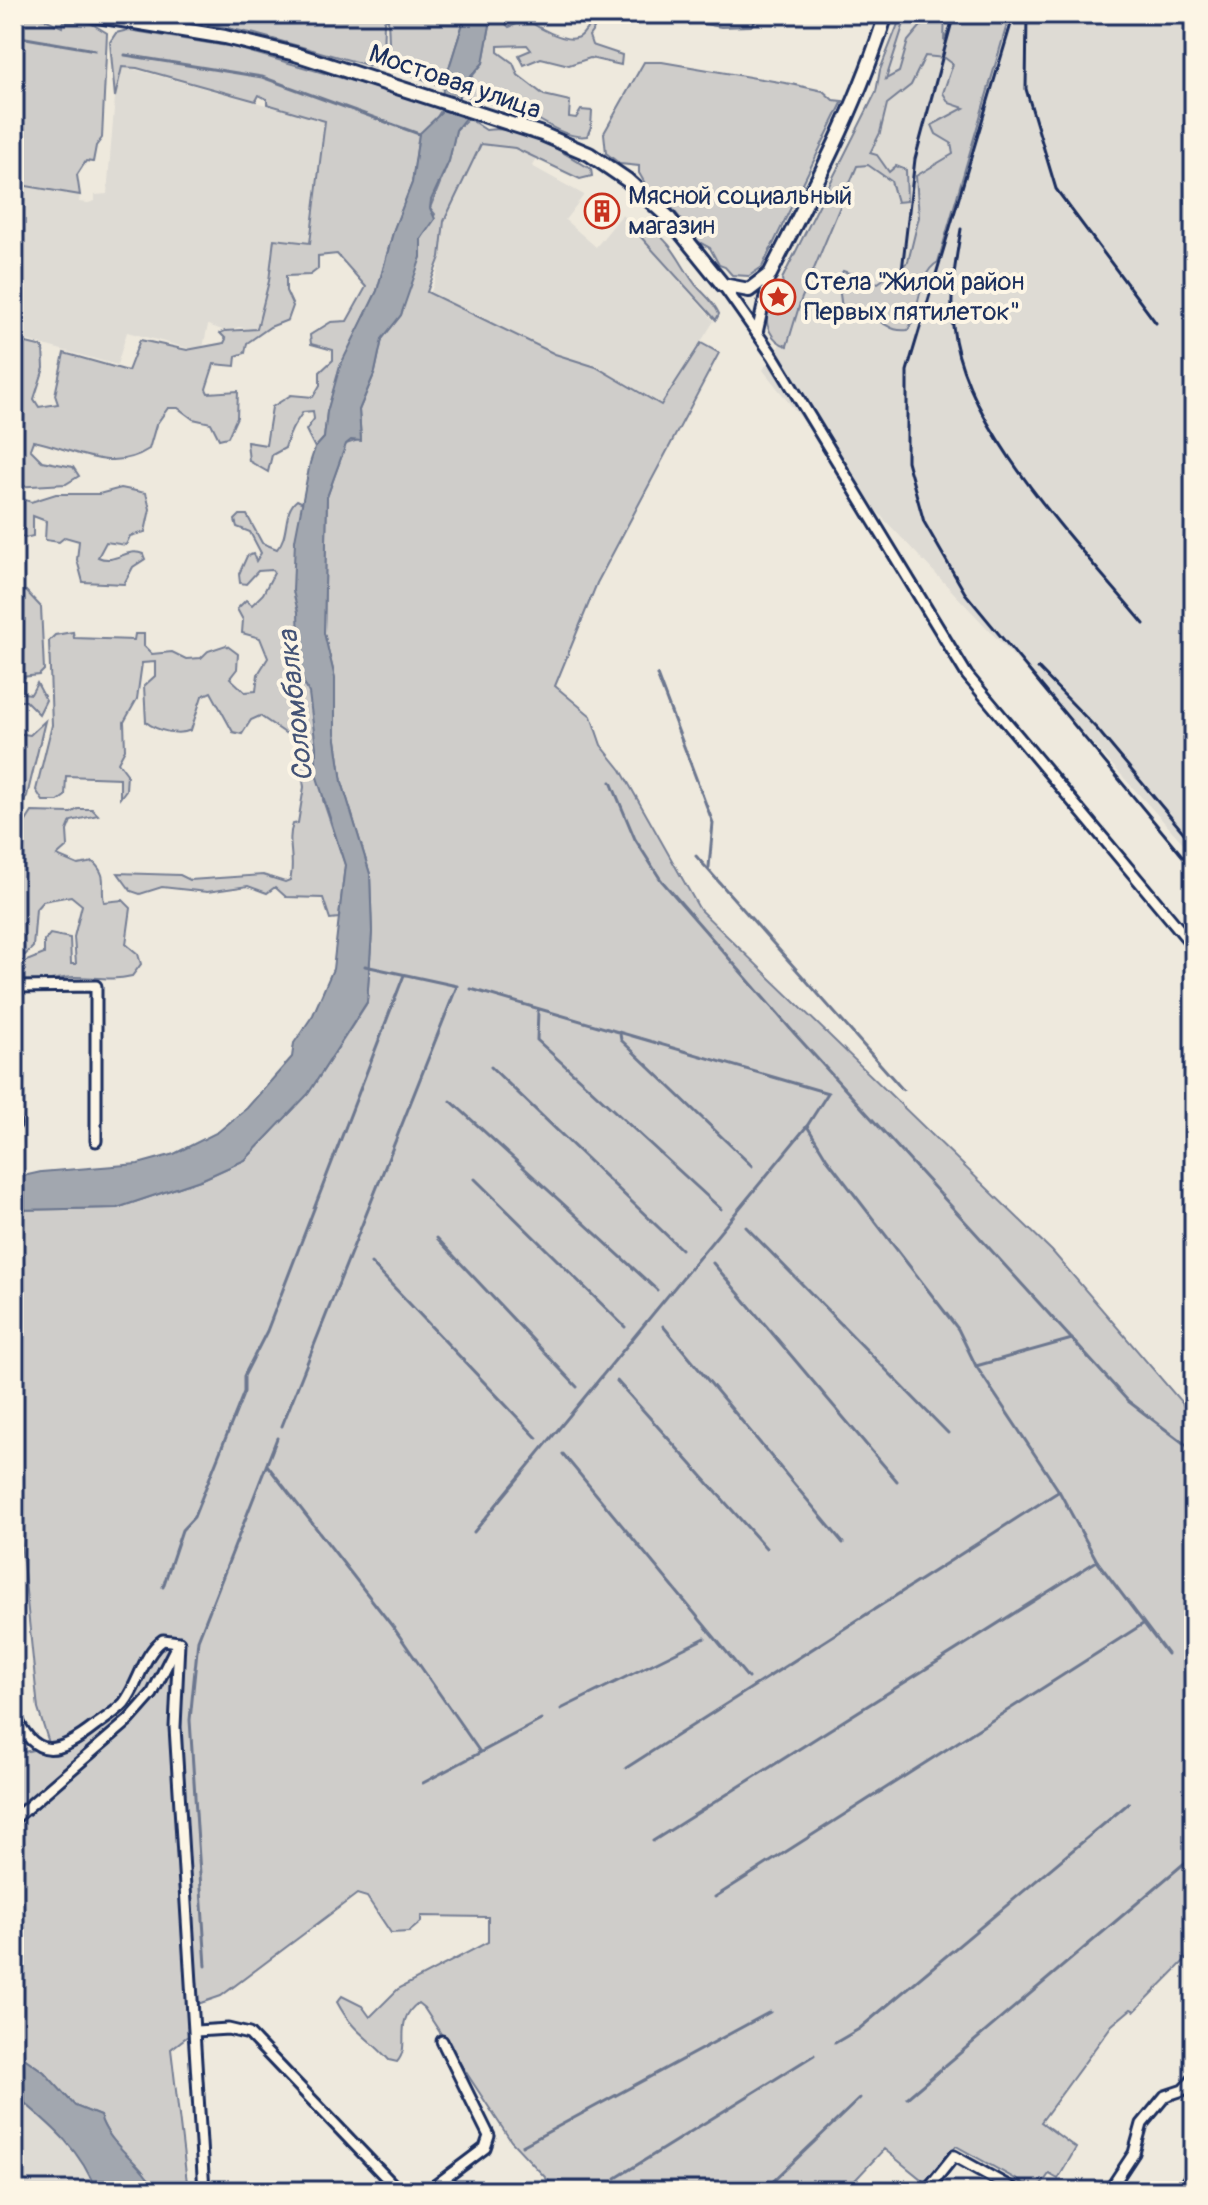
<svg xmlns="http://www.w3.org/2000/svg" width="1208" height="2205" viewBox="0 0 1208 2205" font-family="Pangolin,sans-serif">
	<rect width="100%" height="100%" fill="#eee9dd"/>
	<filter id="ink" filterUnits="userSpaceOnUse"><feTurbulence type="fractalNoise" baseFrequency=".0125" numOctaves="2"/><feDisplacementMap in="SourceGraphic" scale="16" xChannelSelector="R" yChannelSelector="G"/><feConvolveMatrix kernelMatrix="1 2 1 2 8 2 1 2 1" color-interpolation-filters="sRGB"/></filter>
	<g filter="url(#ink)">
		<g fill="#dedbd4">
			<polygon points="907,14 1194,14 1194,855 1005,647 865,499 763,370 780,344 788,346 801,300 852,179"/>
			<polygon points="122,66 325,121 310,244 271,250 269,281 257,330 239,327 225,331 208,325 202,352 127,332 117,365 14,337 14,184 80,195 79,202 88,203 95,201 95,195 107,194 115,97"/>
			<polygon points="481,144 515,148 536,158 532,166 584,195 565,220 596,247 622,215 714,321 661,405 596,367 555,354 477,319 431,292 438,270 444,221"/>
			<polygon points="14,2094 60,2134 85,2166 96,2191 14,2191"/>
		</g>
		<g fill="#cfcdca" stroke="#757e94" stroke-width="2">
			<polygon points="14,14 34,14 62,27 63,22 89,22 107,33 102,138 96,146 93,162 86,161 77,175 80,195 14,184"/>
			<polygon points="164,14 466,14 443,87 390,66 388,18 384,21 383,59 374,67 255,34"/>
			<path d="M492,14h16l-3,9 4,4 18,-7c10,7 37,22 49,18 8,-1 8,-9 14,-12l4,3 -5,7 3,9 30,10 -1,10 -31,-7 -21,7 -28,-7 -17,7 -5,-10 12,-5 -4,-5 -29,1v6l15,11 5,12 26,20 26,6 -1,16 7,1 5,-8 11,1 -1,16 -4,9c-26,4 -53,-24 -78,-30 -16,-4 -36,-3 -49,-15l23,-28z"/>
			<polygon points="650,14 762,14 751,26 721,27"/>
			<path d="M902,14h5l-21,65 13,-7 9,-31 23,-27h14l-1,27 12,-27h54l-72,248c-21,12 -17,48 -30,68 -24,3 -21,-15 -52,-11l-14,-10 -4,-30 5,-8 35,12 30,-21 11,-45 -3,-41 37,-22 -2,-11 -15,-9 -4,-9 32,-17 -15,-5 -6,-10 10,-29 -8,-6 -20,-2 -14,29 -24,19 -7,29 -10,20 7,2 12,17 7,-6 10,4 1,31 -10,1 -6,-21 -23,-16 -11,1 -56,134 -14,46c-15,-4 -25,-23 -18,-38l8,-1 7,-16 -2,-12 94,-187 4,-22z"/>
			<path d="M128,30l105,17 210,60 -10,17 -14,11 -7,48 -18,46 -17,62 -36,75 -14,46 -3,26 -9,10 -9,-18 8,-11 -1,-8 -10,1c-9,13 -14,21 -18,36l-13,7 -4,17 -19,-11 -2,-19 19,3 6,-38 19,-12 22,2 7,-12v-13l13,-12v-10l-22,-6 -1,-9 21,-13 16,-1 19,-34 -29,-33 -19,2v13l-8,6 -24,1v15l7,15 -5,14 -18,7 -23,16 -2,10 -9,3 -1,10 -21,-2 -8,25 2,4 30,-2 -1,26 -9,20 -9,2 -8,-16 -18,-4 -15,-11h-10l-12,17 -7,24c-40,26 -76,-1 -116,-8l-3,8 12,12 31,6 6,9 -13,8 -52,3v-147l29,7 1,21 -10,31 5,8 19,-3 -3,-9 9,-42 64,18 12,-31 47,10 37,-7 2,-4 -6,-6 5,-2 32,-2 12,-48 5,-42 36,4 15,-122 -58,-17v-5l-8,-4 -3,6 -119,-33 -15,-1 -7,30 -5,-55 6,-9z"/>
			<polygon points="644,62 662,62 791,84 823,91 833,100 843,101 762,267 749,276 732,275 725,267 719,265 710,248 699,242 663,197 647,187 639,173 639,166 620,164 606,153 604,133"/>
			<path d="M468,118l18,12c37,-6 74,21 105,39l1,7 -12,3 -65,-31 -34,-4 -37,77 -4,36 -13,35 128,62 41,13 65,38 40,-62 18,10 -122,230 -42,103 36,30 10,29 20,25 79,140 352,341 142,166v543l-5,-4 -54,55 -4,-2 -19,16 -71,97 35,26 -18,31 -9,-5 -12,17 -81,-45 -30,37 -42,-34 -39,42h-287l-47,-50 -87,-133 -6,-5c-26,19 -6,43 -21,59l-8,-2c-20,-23 -35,-26 -52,-58l5,-6 20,10 8,11 28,-28 90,-47v-25l-67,-1v6l-12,10 -18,1 -24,-36 -10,-3 -136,102 -32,11 4,25 -22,17 17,142c-8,0 -18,2 -25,-2 -21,-11 -57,-52 -63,-73l-25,-10 -31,-34 -30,-21v-319l10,20 26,-6 -12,-37 -24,-236v-263l103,-2 86,-29 42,-19 63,-66 59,-91 5,-71 -2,-58 -28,-92 -7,-49v-55l-11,-45 3,-136 19,-53 15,-5 -2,-29 16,-38 7,-33 19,-24 10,-38 10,-20v-18l14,-25 -5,-6 19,-47 7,-31z"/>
			<path d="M651,229c22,14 29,35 44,55 9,11 18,16 24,30l-3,6 -77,-85z"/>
			<path d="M121,488l25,5 4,16 -5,23 -15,4 -4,9 -20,-3 -8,15c18,8 28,-10 45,-3l2,5 -12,8 -9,17 -41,-2 -6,-22 2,-19 -14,-4 -6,5 -14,-2 1,-19 -13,-5v20l-8,2 -8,-4 -3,-38 17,6 25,-8h43z"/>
			<path d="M297,500l6,3 20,297 22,65 -6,53 -9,1 -7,-21 -37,-1 -11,-10 -8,6 -19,-7 -41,6 -45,-5 -22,7 -9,-3 -13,-18 62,2 10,5 73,-5 22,7 5,-2c6,-19 -4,-38 3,-56l5,-1 6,-36 -7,-46 -37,-25 -9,4 -9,14 -9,-2 -22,-40 -9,4 -11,34c-13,6 -34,1 -45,-8l-2,-36 11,-10v-14l-13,1 -5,36 -13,23 1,27 -7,13 9,12 -1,16 -6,8v-20l-54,-2 -1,20 -7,5h-15l-7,-11 16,-65 -3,-84 6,-6 18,-3 1,6 60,2 1,-6h9v12l8,8 20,-2 14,7 15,-1 7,-7 18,-6 12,9 -1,15 -7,9 15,14 11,-1 2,-17 10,-16 -8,-20 -18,-5 1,-13 -6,-11 9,-9 6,5 11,-11 11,-21 -2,-3 -14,1 -12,13 -6,-1 -1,-9 8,-18 6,-2 3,7 5,-8 -11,-21 -13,-5 -2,-7 5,-5h7l15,28 15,6c13,-14 5,-37 20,-49z"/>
			<polygon points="26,591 41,607 44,670 39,675 22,677 23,693 31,694 37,683 46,700 39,714 26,701 19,701 14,714 14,598"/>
			<polygon points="45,721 27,796 14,820 14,727 17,733 30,735"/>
			<path d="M78,809h14l6,6 -27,6 -4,10 1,15 -11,10 21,9 15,-3c16,15 7,22 11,40l19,-2 8,8 -5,36 12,10 3,10 -9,12c-20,5 -37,1 -57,1 -20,1 -38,7 -58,5l-3,-16 30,-12v-13l6,-7 20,4 1,26h5l-2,-27 8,-32 -11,-9 -28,5 -7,8 -3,38 -8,8 -8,-3 -3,-112 18,-28 39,1z"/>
		</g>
		<g fill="#a2a7af" stroke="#6c778f" stroke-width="2">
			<polygon points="466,14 492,14 483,63 461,87 456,112 465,118 456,130 449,161 431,200 430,208 435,219 421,239 421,257 401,315 382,339 375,372 359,410 361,441 351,440 346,444 327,497 324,633 335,678 335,733 342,782 370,874 372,932 367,1002 308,1094 245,1160 203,1179 117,1208 14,1210 14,1178 41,1172 138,1164 174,1154 218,1132 247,1108 292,1057 294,1043 313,1015 333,969 345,865 316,774 316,747 309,693 300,675 298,612 293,591 295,540 310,463 315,448 324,438 327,412 340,366 377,291 394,229 412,183 419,134 441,113 443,87"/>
			<path d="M14,2051l30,21 31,34 25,10c9,31 43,46 55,75h-59c-15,-43 -49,-69 -82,-97z"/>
		</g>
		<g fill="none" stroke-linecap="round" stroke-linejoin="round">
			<g stroke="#6c778f" stroke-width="3">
				<polyline points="14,36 95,50"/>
				<polyline points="125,55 262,77 419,134"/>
				<polyline points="657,675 713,823 709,867"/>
				<polyline points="611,782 635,839 661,880 794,1033 1128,1401 1194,1451"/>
				<polyline points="696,856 903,1090"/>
				<polyline points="471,989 828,1093 807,1126 474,1532"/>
				<polyline points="538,1010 537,1040 721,1209"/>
				<polyline points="620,1034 621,1040 752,1166"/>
				<polyline points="491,1067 681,1249"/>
				<polyline points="451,1101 657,1290"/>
				<polyline points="807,1126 827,1159 958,1329 976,1366 1059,1491 1097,1561 1167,1654"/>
				<polyline points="475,1179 625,1327"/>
				<polyline points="746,1227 948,1433"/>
				<polyline points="437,1238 577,1387"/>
				<polyline points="371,1263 537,1438"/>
				<polyline points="713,1263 897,1481"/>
				<polyline points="663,1326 843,1543"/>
				<polyline points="976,1366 1072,1339"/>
				<polyline points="617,1381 766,1548"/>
				<polyline points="282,1426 457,986 365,966"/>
				<polyline points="563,1454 748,1678"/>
				<polyline points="267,1465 396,1631 480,1752"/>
				<polyline points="163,1587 182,1530 194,1517 244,1392 244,1376 267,1331 404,975"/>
				<polyline points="561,1709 705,1638"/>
				<polyline points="626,1768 1058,1492"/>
				<polyline points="423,1783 541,1720"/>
				<polyline points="653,1841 1097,1561"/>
				<polyline points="715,1897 1143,1624"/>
				<polyline points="206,1966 190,1720 198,1640 277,1438"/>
				<polyline points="835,2043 859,2029 1129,1803"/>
				<polyline points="907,2098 1194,1855"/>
				<polyline points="522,2146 770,2012"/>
				<polyline points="616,2178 814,2055"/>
				<polyline points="763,2191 860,2098"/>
			</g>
			<g stroke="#1b2f5e" stroke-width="15">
				<g id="minor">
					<polyline points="723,285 773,356 967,675 1194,947"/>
					<polyline points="757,333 770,274"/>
					<polyline points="14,987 96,986 96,1141"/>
					<polyline points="14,1114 15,1125"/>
					<path d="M14,1713c21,48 44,42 81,13 9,-7 21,-14 29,-23 15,-19 19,-49 39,-63l16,2 -4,85 29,464"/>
					<polyline points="14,1819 129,1720 152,1694 177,1645"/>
					<polyline points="196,2031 228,2029 249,2034 399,2191"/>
					<polyline points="428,2191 485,2148 489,2136 442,2041"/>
					<polyline points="926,2191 954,2156 1017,2191"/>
					<polyline points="1109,2191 1134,2153 1142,2124 1165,2096 1183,2090 1194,2078"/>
					<polyline points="1180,2191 1194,2172"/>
				</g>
			</g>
			<g stroke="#1b2f5e" stroke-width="18">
				<path id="secondary" d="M86,14l139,23 70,17 247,80 47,20 38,26 41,37 55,68 26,5 21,-16c43,-85 88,-168 116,-260"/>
			</g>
			<use href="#minor" stroke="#fcf5e5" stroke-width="9"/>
			<use href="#secondary" stroke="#fcf5e5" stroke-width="12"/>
			<g stroke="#1b2f5e" stroke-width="3">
				<polyline points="1014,14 907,371 907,461 924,522 965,593 1194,870"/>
				<polyline points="1027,14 1026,89 1056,189 1156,323"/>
				<polyline points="1185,14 1194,35"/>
				<path d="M961,229c-5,31 -12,65 -8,97 10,102 126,219 191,298"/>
				<polyline points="900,288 915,159 954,14"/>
				<polyline points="1038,668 1097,729 1194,845"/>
			</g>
		</g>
	</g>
	<defs>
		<g id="building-ring" transform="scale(1.8)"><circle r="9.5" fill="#fcf5e5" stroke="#c8321e" stroke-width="1.5"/><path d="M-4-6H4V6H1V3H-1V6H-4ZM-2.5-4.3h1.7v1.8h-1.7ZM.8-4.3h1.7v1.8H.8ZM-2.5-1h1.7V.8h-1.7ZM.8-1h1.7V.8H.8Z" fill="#c8321e"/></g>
		<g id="sight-ring" transform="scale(1.8)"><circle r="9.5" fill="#fcf5e5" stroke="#c8321e" stroke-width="1.5"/><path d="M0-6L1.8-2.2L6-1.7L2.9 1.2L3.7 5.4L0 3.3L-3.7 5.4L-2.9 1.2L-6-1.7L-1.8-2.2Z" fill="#c8321e"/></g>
	</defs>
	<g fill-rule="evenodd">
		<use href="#building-ring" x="602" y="211"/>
		<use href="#sight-ring" x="778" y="297"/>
	</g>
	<g text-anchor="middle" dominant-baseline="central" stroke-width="8" stroke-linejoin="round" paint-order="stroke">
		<g font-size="26" fill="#1b2f5e" stroke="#fcf5e5">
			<text transform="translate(455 82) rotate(19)">Мостовая улица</text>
		</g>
		<g font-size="26" fill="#1b2f5e" stroke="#fcf5e5" text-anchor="start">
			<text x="628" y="196">Мясной социальный<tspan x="628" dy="30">магазин</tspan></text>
			<text x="804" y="282">Стела "Жилой район<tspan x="804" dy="30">Первых пятилеток"</tspan></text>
		</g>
		<g font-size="28" font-style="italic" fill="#445376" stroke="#fcf5e5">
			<text transform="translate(296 706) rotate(-96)">Соломбалка</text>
		</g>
	</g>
	<rect width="1208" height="2205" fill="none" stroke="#fcf5e5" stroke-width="48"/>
	<rect x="24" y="24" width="1160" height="2157" fill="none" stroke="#1b2f5e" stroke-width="3" filter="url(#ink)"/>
</svg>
